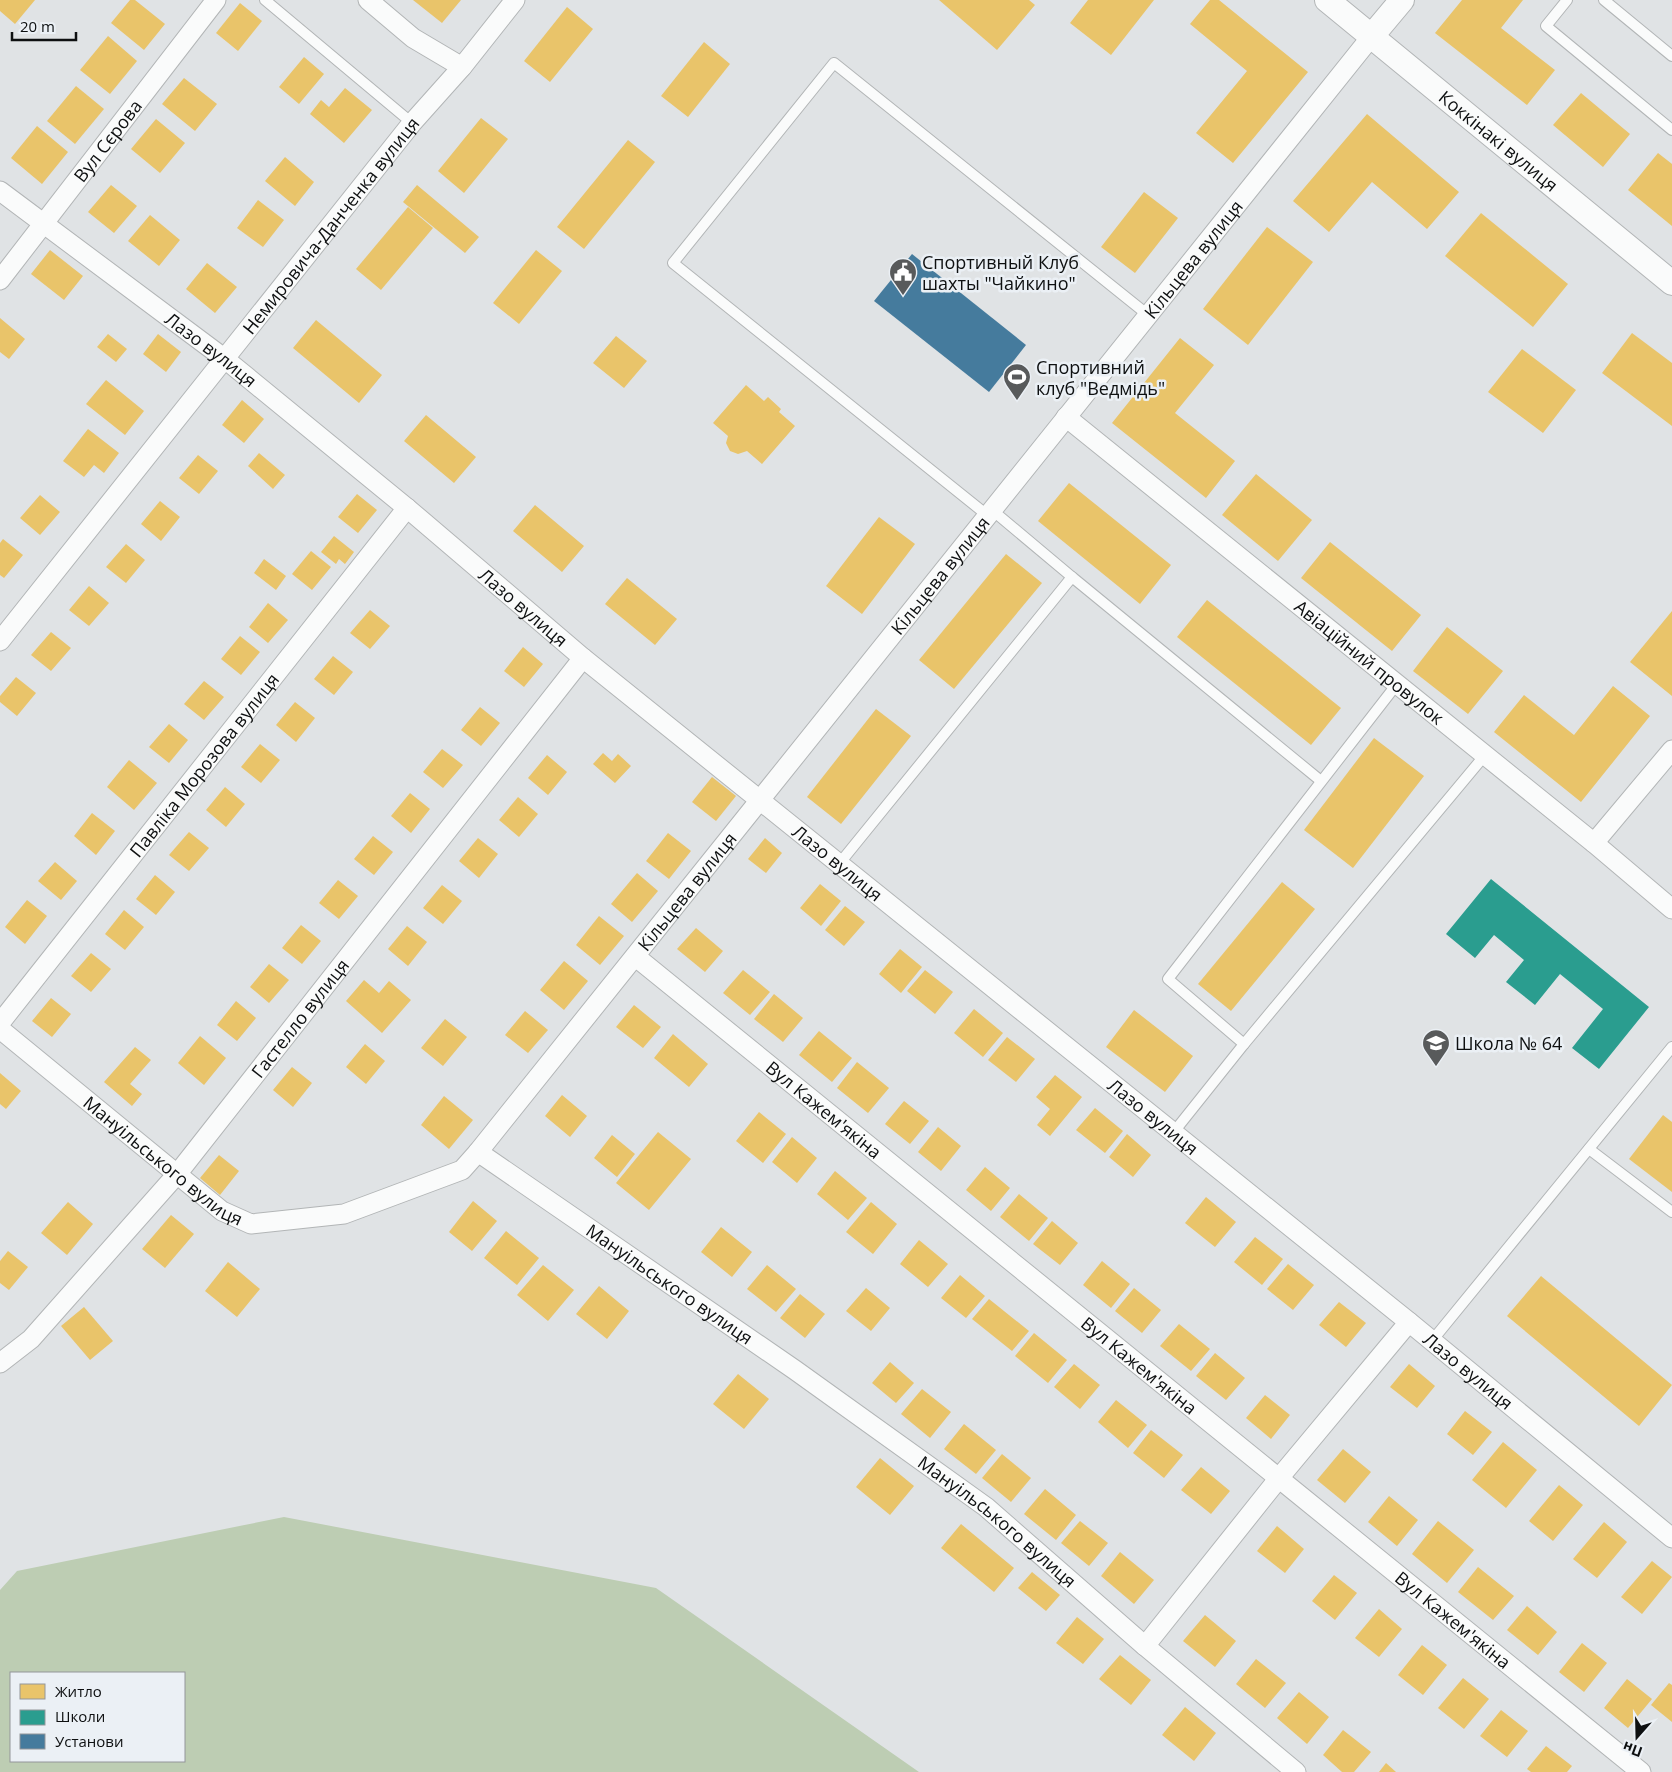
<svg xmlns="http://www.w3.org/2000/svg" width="1672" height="1772" viewBox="0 0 1672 1772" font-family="'Open Sans',sans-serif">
	<rect width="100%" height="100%" fill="#e0e3e5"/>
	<path fill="#bdcdb3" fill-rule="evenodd" d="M284,1517l372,71 263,184h-919v-182l17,-19zM11,1673h173v88h-173z"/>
	<g fill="#e9c46a">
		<polygon points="0,0 35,0 15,24 0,11"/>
		<polygon points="130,0 135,0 165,24 144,50 111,23"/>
		<polygon points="413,0 461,0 442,23"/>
		<polygon points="939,0 1029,0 1035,5 997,50"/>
		<polygon points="1088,0 1154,0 1111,55 1070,23"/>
		<polygon points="1210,0 1219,0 1308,72 1233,163 1196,133 1247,71 1190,24"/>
		<polygon points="1462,0 1523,0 1501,28 1555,70 1527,105 1435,33"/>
		<polygon points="240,3 262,21 238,51 216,33"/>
		<polygon points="567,7 593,29 550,82 524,61"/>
		<polygon points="108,36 137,61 110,94 80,70"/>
		<polygon points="704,42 730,64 688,117 661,96"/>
		<polygon points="304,57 324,74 299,104 279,87"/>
		<polygon points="184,78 217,104 195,131 162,104"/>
		<polygon points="76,86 104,109 75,144 47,121"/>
		<polygon points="345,88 372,110 344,143 310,114 321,100 329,107"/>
		<polygon points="1581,93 1630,134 1603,167 1553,125"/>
		<polygon points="1367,114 1459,192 1427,229 1372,182 1329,232 1293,201"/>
		<polygon points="481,118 508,139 464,193 438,171"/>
		<polygon points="156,119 185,143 160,173 131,149"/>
		<polygon points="37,126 68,152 42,184 11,158"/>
		<polygon points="628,140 655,162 584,249 557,227"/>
		<polygon points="1658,153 1672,164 1672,226 1628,190"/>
		<polygon points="285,157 314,182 295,206 265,181"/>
		<polygon points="111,185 137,206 114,233 88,212"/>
		<polygon points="417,185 479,237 465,253 403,202"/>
		<polygon points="1144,192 1178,218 1135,273 1101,247"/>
		<polygon points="258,200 284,220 263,247 237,228"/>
		<polygon points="408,207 433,228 381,290 356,269"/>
		<polygon points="1481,213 1568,284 1533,327 1445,256"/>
		<polygon points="150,215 180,240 159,266 128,241"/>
		<polygon points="1267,227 1313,262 1248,345 1203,309"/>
		<polygon points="50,250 83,276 64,300 31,274"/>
		<polygon points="536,250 562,271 519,324 493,303"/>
		<polygon points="207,263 237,287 215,313 186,289"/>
		<polygon points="0,318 25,339 9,359 0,352"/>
		<polygon points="316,320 382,375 359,403 293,348"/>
		<polygon points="1632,333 1672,363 1672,426 1602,373"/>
		<polygon points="108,334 127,349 116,362 97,347"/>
		<polygon points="158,334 181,352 166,372 143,354"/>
		<polygon points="616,336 647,361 624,388 593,363"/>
		<polygon points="1180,338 1214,365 1175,413 1235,461 1206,498 1112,423"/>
		<polygon points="1522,349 1576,390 1543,433 1488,392"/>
		<polygon points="106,380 144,411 125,435 86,404"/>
		<polygon points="746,385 764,401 768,397 781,409 779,412 795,426 762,464 747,451 738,454 730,451 726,443 728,436 713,423"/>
		<polygon points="242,400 264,419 244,443 222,425"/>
		<polygon points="426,415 476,457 454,483 404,441"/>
		<polygon points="88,429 119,453 104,473 94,465 84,477 63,461"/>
		<polygon points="259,453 285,475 273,489 248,466"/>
		<polygon points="198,455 218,471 199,494 179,478"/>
		<polygon points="1256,474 1312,520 1278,561 1222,515"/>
		<polygon points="1069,483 1171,565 1140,604 1038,521"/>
		<polygon points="357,494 377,510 358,533 338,517"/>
		<polygon points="40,495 60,512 40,535 20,518"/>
		<polygon points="160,501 180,517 161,541 141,524"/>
		<polygon points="535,505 584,546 562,572 513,531"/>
		<polygon points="879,517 915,544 862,614 826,586"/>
		<polygon points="334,536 354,552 345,564 339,559 336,564 321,552"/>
		<polygon points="3,539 23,555 4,578 0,575 0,543"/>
		<polygon points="1330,542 1421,615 1392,651 1301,578"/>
		<polygon points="126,544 145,560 126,583 106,567"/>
		<polygon points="311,551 331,567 312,590 292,574"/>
		<polygon points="1006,554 1042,583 954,689 919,660"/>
		<polygon points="264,559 286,576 276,590 254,573"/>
		<polygon points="627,578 677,619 655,645 605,604"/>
		<polygon points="89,586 109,603 89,626 69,610"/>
		<polygon points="1207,600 1341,708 1311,745 1177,637"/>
		<polygon points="268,603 288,620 268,643 249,627"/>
		<polygon points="370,610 390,626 370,649 350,633"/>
		<polygon points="1672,611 1672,696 1630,662"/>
		<polygon points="1447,627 1503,671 1468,714 1413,671"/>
		<polygon points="51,632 71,648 51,671 31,655"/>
		<polygon points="240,636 260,652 241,675 221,659"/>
		<polygon points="523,647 543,664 524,687 504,671"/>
		<polygon points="333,656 353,672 334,695 314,679"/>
		<polygon points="16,677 36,693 17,716 0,702 0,696"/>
		<polygon points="204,681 224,697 204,720 184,704"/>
		<polygon points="1613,686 1650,716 1581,802 1494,732 1524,695 1574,735"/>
		<polygon points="295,702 315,718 296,742 276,725"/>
		<polygon points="480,707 500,723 481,746 461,730"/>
		<polygon points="876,709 911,736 841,824 807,797"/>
		<polygon points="169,724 188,740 169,763 149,747"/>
		<polygon points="1374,738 1424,776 1353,868 1304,830"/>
		<polygon points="260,744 280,760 261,783 241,767"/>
		<polygon points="442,749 463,765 443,788 423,772"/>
		<polygon points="603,753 612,761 618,754 631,766 615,783 593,764"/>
		<polygon points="547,755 567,772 548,795 528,778"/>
		<polygon points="129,760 157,783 134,810 107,787"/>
		<polygon points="712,777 736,796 716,821 692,802"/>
		<polygon points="225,787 245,804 226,827 206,810"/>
		<polygon points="410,793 430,809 411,833 391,816"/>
		<polygon points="518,797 538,814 519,837 499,820"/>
		<polygon points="92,813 115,831 96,855 74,836"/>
		<polygon points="189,832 209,848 189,871 169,855"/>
		<polygon points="668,833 691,851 669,879 646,861"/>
		<polygon points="373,836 393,852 374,875 354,859"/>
		<polygon points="478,838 498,854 479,878 459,861"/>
		<polygon points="765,838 782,853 766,873 748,859"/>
		<polygon points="55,862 77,881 61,900 38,881"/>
		<polygon points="637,873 658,891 632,922 611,904"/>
		<polygon points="155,875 175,892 156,915 136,899"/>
		<polygon points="338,880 358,896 339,919 319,903"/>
		<polygon points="1282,882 1315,909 1231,1011 1198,984"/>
		<polygon points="820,884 841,901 821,926 800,908"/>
		<polygon points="442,885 462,901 443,924 423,908"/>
		<polygon points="27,900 47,916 25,944 5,927"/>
		<polygon points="845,906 865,922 844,946 825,930"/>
		<polygon points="124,910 144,927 125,950 105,934"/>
		<polygon points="599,916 624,936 600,965 576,945"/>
		<polygon points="301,925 321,941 302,964 282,948"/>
		<polygon points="407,926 427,942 408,966 388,949"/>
		<polygon points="696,928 723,951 705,972 677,949"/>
		<polygon points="900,949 922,967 901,993 879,974"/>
		<polygon points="91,953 111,969 91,992 71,976"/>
		<polygon points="564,961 588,981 564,1010 540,990"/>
		<polygon points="269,964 289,980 269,1003 250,987"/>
		<polygon points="743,970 770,992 750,1015 723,993"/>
		<polygon points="925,970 953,992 935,1014 907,991"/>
		<polygon points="364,980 379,993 389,981 411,1000 382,1033 346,1001"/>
		<polygon points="774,994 803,1018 783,1042 754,1019"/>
		<polygon points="51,998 71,1014 52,1037 32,1021"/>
		<polygon points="236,1001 256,1018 237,1041 217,1025"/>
		<polygon points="634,1005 661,1027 643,1048 616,1027"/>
		<polygon points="974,1009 1003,1033 983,1057 954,1033"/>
		<polygon points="1134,1010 1193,1056 1165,1092 1106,1047"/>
		<polygon points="525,1011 548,1030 528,1053 505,1035"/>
		<polygon points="445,1019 467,1037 443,1066 421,1048"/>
		<polygon points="819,1031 852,1058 832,1082 799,1055"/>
		<polygon points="673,1034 708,1064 689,1087 654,1058"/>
		<polygon points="200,1036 226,1058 204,1085 178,1063"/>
		<polygon points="1007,1037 1035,1059 1016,1082 988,1060"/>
		<polygon points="365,1044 385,1061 366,1084 346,1067"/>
		<polygon points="135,1047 151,1060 130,1084 142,1094 132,1106 104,1082"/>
		<polygon points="857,1062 889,1088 868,1113 837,1088"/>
		<polygon points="292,1067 312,1083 293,1107 273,1090"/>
		<polygon points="0,1073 21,1091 6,1109 0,1104"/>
		<polygon points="1055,1075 1082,1097 1050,1136 1037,1125 1050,1109 1036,1097"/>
		<polygon points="562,1095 587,1116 570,1137 545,1116"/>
		<polygon points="444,1096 473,1120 449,1149 421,1125"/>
		<polygon points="904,1101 929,1121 910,1144 885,1124"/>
		<polygon points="1095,1108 1123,1131 1105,1153 1076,1130"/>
		<polygon points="759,1112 786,1134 763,1163 736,1141"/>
		<polygon points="1663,1115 1672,1122 1672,1192 1629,1159"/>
		<polygon points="938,1127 961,1146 941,1171 918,1152"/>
		<polygon points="658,1132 691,1159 649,1210 616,1183"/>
		<polygon points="1127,1134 1151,1155 1133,1177 1109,1157"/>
		<polygon points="612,1135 635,1154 617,1177 594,1158"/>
		<polygon points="792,1137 817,1158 797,1183 772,1162"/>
		<polygon points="219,1155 239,1171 220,1195 200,1178"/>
		<polygon points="985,1167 1010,1188 991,1211 966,1190"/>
		<polygon points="835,1171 867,1198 848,1220 817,1194"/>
		<polygon points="1019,1194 1048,1218 1029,1241 1000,1217"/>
		<polygon points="1206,1197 1236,1222 1215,1247 1185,1223"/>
		<polygon points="473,1201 497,1221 472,1251 449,1232"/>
		<polygon points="68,1202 93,1224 67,1255 41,1233"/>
		<polygon points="871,1202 897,1224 873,1254 846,1232"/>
		<polygon points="171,1215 194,1234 165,1268 142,1249"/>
		<polygon points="1052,1221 1078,1243 1060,1265 1033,1244"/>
		<polygon points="721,1227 752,1252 732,1277 701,1252"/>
		<polygon points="506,1231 539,1258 517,1285 484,1258"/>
		<polygon points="1255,1237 1283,1259 1262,1285 1234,1262"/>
		<polygon points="919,1240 948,1264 928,1287 900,1264"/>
		<polygon points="8,1251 28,1267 9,1290 0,1283 0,1261"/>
		<polygon points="1102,1261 1130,1284 1111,1308 1083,1285"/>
		<polygon points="228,1262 260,1289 237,1317 205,1291"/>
		<polygon points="1288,1264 1314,1285 1293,1310 1267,1289"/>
		<polygon points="543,1265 574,1290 548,1321 517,1295"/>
		<polygon points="767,1265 796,1289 776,1312 747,1289"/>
		<polygon points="960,1275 985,1296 966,1318 941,1298"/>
		<polygon points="1541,1276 1672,1385 1639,1426 1507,1316"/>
		<polygon points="599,1286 629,1311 607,1339 576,1314"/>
		<polygon points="866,1288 890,1308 871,1331 846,1311"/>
		<polygon points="1134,1288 1161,1310 1142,1333 1115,1311"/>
		<polygon points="800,1294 825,1314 805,1338 780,1318"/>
		<polygon points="989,1299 1029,1331 1012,1351 972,1319"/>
		<polygon points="1339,1302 1366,1323 1346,1347 1319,1325"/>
		<polygon points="84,1307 113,1341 90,1360 61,1326"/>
		<polygon points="1179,1324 1210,1349 1191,1371 1160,1346"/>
		<polygon points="1034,1333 1067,1360 1048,1383 1015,1356"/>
		<polygon points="1215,1353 1245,1378 1226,1400 1196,1376"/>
		<polygon points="890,1362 914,1383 896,1403 872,1383"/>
		<polygon points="1074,1364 1100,1385 1080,1409 1054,1387"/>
		<polygon points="1409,1364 1435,1386 1417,1408 1390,1387"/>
		<polygon points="738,1374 769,1399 744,1429 713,1404"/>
		<polygon points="922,1389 951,1412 930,1438 901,1414"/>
		<polygon points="1265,1395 1290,1415 1271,1439 1246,1418"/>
		<polygon points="1116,1400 1147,1425 1128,1448 1098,1422"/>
		<polygon points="1465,1411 1492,1432 1473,1455 1447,1434"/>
		<polygon points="964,1424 996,1450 976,1474 944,1449"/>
		<polygon points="1151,1430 1183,1455 1164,1478 1133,1453"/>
		<polygon points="1503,1442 1537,1470 1506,1508 1472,1480"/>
		<polygon points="1343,1449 1371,1472 1345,1503 1317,1480"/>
		<polygon points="1002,1454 1031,1478 1011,1502 982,1478"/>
		<polygon points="880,1458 914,1486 890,1515 856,1487"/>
		<polygon points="1201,1467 1230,1491 1211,1514 1181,1490"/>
		<polygon points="1559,1485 1583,1505 1553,1541 1529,1521"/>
		<polygon points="1045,1489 1076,1515 1056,1540 1024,1514"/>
		<polygon points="1389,1496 1418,1520 1397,1546 1368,1522"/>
		<polygon points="1080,1521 1108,1543 1089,1566 1061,1543"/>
		<polygon points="1438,1521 1474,1550 1447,1583 1412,1554"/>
		<polygon points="1604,1522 1627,1542 1597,1578 1573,1559"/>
		<polygon points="961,1524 1014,1568 994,1592 941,1548"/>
		<polygon points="1277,1526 1304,1549 1285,1573 1257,1551"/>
		<polygon points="1120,1552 1154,1580 1134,1604 1101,1576"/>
		<polygon points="1652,1561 1672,1577 1642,1614 1621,1597"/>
		<polygon points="1478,1567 1514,1596 1493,1620 1458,1592"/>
		<polygon points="1032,1572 1060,1595 1046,1611 1018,1588"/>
		<polygon points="1334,1575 1357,1593 1335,1620 1312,1601"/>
		<polygon points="1527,1606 1557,1632 1538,1655 1507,1630"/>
		<polygon points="1379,1609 1402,1629 1379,1657 1355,1638"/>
		<polygon points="1205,1615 1236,1641 1215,1667 1183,1641"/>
		<polygon points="1077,1617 1104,1639 1083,1664 1056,1643"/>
		<polygon points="1582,1643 1607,1663 1584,1692 1559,1672"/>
		<polygon points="1422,1645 1447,1665 1423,1695 1398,1675"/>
		<polygon points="1120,1655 1151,1680 1131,1705 1099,1679"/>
		<polygon points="1256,1659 1286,1683 1265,1708 1236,1684"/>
		<polygon points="1463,1678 1489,1699 1464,1729 1438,1708"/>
		<polygon points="1627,1679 1652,1699 1628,1728 1604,1708"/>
		<polygon points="1669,1683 1672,1685 1672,1722 1651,1705"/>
		<polygon points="1299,1692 1329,1717 1307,1744 1277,1718"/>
		<polygon points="1185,1707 1216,1733 1194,1761 1162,1735"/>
		<polygon points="1501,1710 1528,1731 1507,1757 1480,1736"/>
		<polygon points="1343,1730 1371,1752 1354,1772 1342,1772 1323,1755"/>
		<polygon points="1546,1746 1572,1766 1567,1772 1531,1772 1527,1769"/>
		<polygon points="1386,1763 1396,1772 1379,1772"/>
	</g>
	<polygon fill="#2a9d8f" points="1491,879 1649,1007 1599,1069 1572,1048 1603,1009 1560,974 1535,1005 1506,982 1524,960 1494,935 1475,958 1446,934"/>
	<polygon fill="#457b9d" points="912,254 1026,345 989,392 874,301"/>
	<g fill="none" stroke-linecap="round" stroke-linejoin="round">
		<g stroke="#b2b5b6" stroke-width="12">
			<g id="service">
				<polyline points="265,0 412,123"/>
				<polyline points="1567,0 1546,26 1672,130"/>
				<polyline points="1604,0 1672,56"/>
				<polyline points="992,510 1072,577"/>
				<polyline points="987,515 673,263 834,63 1148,315"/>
				<polyline points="1397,684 1168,979 1244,1044 1485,755"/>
				<polyline points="839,864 1072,577 1321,781"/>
				<polyline points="1173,1133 1244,1044"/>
				<polyline points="1589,1149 1672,1212"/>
				<polyline points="1431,1342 1672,1047"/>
			</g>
		</g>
		<g stroke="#b2b5b6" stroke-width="21">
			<g id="minor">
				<polyline points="368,0 413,38 462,67"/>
				<path id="s1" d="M0,191l225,168 182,149 176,150 826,664 263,216"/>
				<path id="s2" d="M0,280l216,-280"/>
				<path id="s3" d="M1066,417l528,426 78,66"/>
				<path id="s4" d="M0,641l412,-518 50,-56 53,-67"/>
				<polyline points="1594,843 1672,750"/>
				<path id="s5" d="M636,957l1005,815"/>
				<path id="s6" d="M0,1023l407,-515"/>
				<path id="s7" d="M0,1029l222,182 29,13 93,-10 118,-44 16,-18 317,218 191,137 159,139 151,126"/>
				<path id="s8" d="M478,1152l893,-1115"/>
				<path id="s9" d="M0,1363l31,-24 147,-166 405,-515"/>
				<polyline points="1145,1646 1279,1478 1409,1322"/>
			</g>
		</g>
		<g stroke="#b2b5b6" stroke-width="26">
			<g id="tertiary">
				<path id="s10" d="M1327,0l345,283"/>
				<polyline points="1371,37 1402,0"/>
			</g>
		</g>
		<use href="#service" stroke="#fafbfb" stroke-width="10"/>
		<use href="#minor" stroke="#fafbfb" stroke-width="19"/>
		<use href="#tertiary" stroke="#fafbfb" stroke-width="24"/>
	</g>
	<defs>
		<g id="civic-pin" transform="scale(1.4375)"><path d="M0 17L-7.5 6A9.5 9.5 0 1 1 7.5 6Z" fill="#585a5b" stroke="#ebf0f5"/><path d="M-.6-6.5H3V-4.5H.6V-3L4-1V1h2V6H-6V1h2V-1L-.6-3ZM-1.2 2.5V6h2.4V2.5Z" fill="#fff"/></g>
		<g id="stadium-pin" transform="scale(1.4375)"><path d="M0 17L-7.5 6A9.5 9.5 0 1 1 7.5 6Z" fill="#585a5b" stroke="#ebf0f5"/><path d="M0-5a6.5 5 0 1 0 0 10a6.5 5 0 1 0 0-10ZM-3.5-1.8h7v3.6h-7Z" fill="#fff"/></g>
		<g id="school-pin" transform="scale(1.4375)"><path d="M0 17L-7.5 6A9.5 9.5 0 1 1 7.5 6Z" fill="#585a5b" stroke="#ebf0f5"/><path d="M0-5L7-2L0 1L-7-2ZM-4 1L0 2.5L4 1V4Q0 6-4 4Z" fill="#fff"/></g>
	</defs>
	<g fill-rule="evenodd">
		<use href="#civic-pin" x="903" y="272"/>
		<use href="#stadium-pin" x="1017" y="377"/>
		<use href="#school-pin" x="1436" y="1043"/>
	</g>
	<g text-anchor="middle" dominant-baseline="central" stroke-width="5" stroke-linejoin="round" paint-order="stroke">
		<g font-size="18" fill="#0e1011" stroke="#ebf0f5">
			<text stroke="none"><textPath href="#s2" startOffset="176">Вул Сєрова</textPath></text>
			<text stroke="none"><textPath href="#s10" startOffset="222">Коккінакі вулиця</textPath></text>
			<text stroke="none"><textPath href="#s4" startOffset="531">Немировича-Данченка вулиця</textPath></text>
			<text stroke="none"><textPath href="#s8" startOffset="1144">Кільцева вулиця</textPath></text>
			<text stroke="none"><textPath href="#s1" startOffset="264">Лазо вулиця</textPath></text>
			<text stroke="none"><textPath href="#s8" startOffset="739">Кільцева вулиця</textPath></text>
			<text stroke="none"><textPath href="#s1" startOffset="669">Лазо вулиця</textPath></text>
			<text stroke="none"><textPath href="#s3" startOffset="390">Авіаційний провулок</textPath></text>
			<text stroke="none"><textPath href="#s6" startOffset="329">Павліка Морозова вулиця</textPath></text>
			<text stroke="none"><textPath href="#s1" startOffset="1074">Лазо вулиця</textPath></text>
			<text stroke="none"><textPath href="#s8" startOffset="334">Кільцева вулиця</textPath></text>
			<text stroke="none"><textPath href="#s9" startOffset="458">Гастелло вулиця</textPath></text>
			<text stroke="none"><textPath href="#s5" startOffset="242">Вул Кажем'якіна</textPath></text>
			<text stroke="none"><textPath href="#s1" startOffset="1479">Лазо вулиця</textPath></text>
			<text stroke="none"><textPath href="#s7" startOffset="210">Мануільського вулиця</textPath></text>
			<text stroke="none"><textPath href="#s7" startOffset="795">Мануільського вулиця</textPath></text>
			<text stroke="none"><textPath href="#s5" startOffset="648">Вул Кажем'якіна</textPath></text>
			<text stroke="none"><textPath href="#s1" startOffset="1884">Лазо вулиця</textPath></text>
			<text stroke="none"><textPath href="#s7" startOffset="1200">Мануільського вулиця</textPath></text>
			<text stroke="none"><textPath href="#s5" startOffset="1052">Вул Кажем'якіна</textPath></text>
		</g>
		<g font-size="18" fill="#0e1011" stroke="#ebf0f5" text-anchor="start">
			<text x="922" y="262">Спортивный Клуб<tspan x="922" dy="21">шахты "Чайкино"</tspan></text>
			<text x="1036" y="367">Спортивний<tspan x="1036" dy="21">клуб "Ведмідь"</tspan></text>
			<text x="1455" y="1043">Школа № 64</text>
		</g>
	</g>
	<rect x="10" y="1672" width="175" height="90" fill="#ebf0f5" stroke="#93969a"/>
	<rect x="20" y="1684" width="25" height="15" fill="#e9c46a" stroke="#93969a"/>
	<text x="55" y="1697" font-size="15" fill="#0e1011">Житло</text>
	<rect x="20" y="1710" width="25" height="15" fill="#2a9d8f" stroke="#93969a"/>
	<text x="55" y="1722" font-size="15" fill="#0e1011">Школи</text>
	<rect x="20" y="1734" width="25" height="15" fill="#457b9d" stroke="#93969a"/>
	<text x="55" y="1747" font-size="15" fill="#0e1011">Установи</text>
	<g transform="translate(1637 1737) rotate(200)" stroke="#ebf0f5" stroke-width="4" paint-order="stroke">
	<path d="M0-4L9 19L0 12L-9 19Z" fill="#0e1011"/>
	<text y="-8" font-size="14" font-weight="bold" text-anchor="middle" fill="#0e1011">Пн</text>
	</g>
	<path d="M12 32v8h64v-8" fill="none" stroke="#0e1011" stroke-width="2.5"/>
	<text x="20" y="32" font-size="15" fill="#0e1011" stroke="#ebf0f5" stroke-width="4" paint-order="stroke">20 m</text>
</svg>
